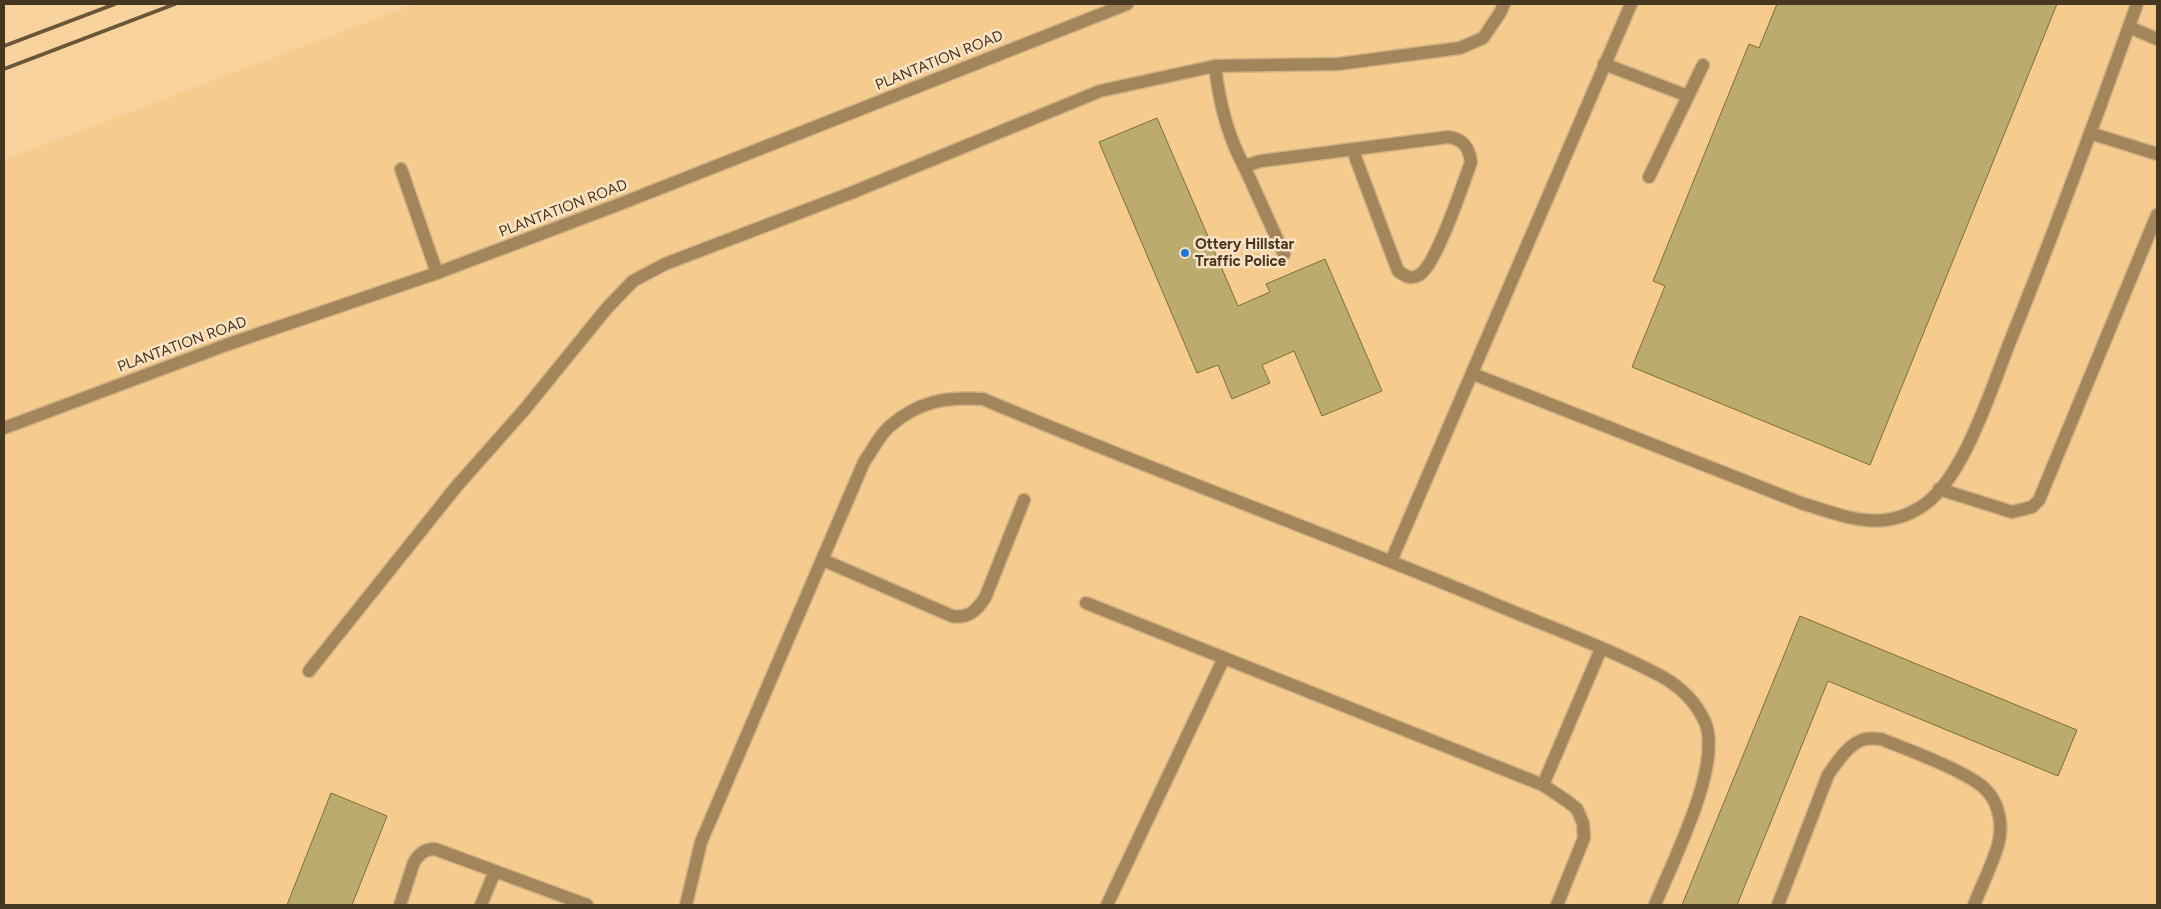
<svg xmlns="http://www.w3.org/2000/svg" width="2161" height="909" viewBox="0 0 2161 909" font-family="Figtree,sans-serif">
	<rect width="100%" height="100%" fill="#f9d39d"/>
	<polygon fill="#f6cb8e" points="414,4 2157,4 2157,905 4,905 4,160"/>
	<g fill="#bbab6f" stroke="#7e6f34">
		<polygon points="1777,4 2057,4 1870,465 1632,367 1665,286 1653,281 1749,44 1759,48"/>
		<polygon points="1157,118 1238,306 1270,292 1266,284 1325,259 1382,391 1322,416 1294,351 1262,365 1270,383 1232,399 1218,365 1197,373 1099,142"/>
		<polygon points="1800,616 2077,730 2058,776 1828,681 1737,905 1682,905"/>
		<polygon points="331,793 387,816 352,905 287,905"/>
	</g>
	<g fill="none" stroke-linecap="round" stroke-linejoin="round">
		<g stroke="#d2b182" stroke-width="15">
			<g id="minor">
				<polyline points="2129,27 2157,39"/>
				<polyline points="1604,64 1688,96"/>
				<path d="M1215,66c4,35 12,69 29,100l17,-5 187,-24c15,2 21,10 23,25 -8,22 -35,104 -52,113 -8,5 -14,1 -21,-4l-45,-120"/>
				<polyline points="2090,133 2157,154"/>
				<polyline points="1244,166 1284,254"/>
				<polyline points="401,169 437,273"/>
				<polyline points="1649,177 1703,65"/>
				<path d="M1473,374l328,129c43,13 81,31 123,2 41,-29 68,-119 87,-166 45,-111 86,-223 126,-335"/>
				<polyline points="4,428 226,345 437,273 620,204 1127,4"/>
				<polyline points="1939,489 2012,512 2032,507 2039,500 2157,215"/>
				<path d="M823,560l129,56c16,3 24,-5 33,-18l39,-98"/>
				<polyline points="1391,561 1631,4"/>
				<polyline points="1086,603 1543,785 1567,801 1577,809 1583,823 1584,838 1557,905"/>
				<polyline points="309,671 456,487 525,409 607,308 633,281 665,264 851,193 1100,91 1215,66 1338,64 1460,48 1483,38 1500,13 1504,4"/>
				<polyline points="1543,785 1601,649"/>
				<path d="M400,905l14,-43c6,-9 11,-13 21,-13l152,56"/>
				<polyline points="481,905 495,871"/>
				<path d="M686,905l15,-63 163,-380c8,-11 15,-26 25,-35 29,-26 56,-30 94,-28 163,69 331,130 495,198 60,26 124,48 183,79 18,10 35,26 44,46 18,43 -33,140 -50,183"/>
				<polyline points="1107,905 1224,658"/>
				<path d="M1778,905l50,-130c9,-13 21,-32 37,-36 5,-1 12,0 16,0 25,10 91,34 106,52 13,14 16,36 11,54 -6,20 -16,40 -24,60"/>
			</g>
		</g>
		<use href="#minor" stroke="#a2855b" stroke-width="12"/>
		<g stroke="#6a573a" stroke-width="4">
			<polyline points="4,46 115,4"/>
			<polyline points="4,69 175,4"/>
		</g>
	</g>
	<circle fill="#1876df" stroke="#fae3c3" stroke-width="2" cx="1185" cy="253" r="5"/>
	<g text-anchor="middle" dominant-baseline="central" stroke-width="5" stroke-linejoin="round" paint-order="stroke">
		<g font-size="15" fill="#463721" stroke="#fae3c3">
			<text transform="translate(939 60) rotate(-22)">PLANTATION ROAD</text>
			<text transform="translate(563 208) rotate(-21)">PLANTATION ROAD</text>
			<text transform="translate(182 344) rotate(-20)">PLANTATION ROAD</text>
		</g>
		<g font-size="15" font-weight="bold" fill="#463721" stroke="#fae3c3" text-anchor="start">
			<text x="1195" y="244">Ottery Hillstar<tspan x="1195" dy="17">Traffic Police</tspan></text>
		</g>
	</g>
	<rect width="2161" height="909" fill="none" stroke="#463721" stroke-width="10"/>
</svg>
